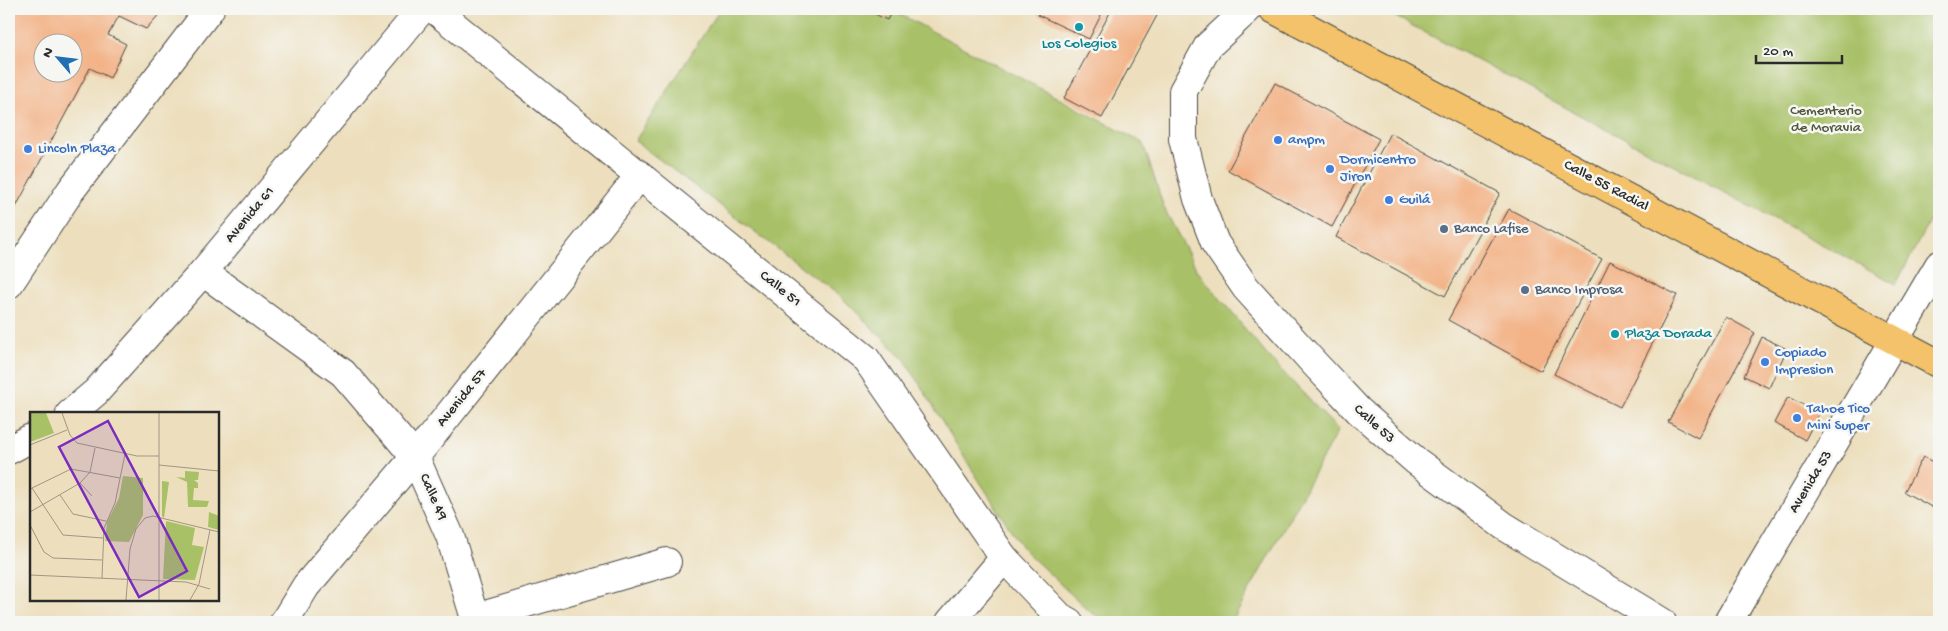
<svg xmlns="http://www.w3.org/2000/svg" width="1948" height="631" viewBox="0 0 1948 631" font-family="'Gochi Hand',sans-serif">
	<rect width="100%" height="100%" fill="#f6f6f2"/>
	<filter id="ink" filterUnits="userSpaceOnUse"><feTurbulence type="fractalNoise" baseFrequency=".02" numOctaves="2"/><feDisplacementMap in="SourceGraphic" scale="10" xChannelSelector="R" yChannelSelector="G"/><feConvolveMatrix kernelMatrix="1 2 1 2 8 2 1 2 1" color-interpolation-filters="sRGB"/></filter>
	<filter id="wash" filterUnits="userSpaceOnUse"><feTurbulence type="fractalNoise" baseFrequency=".0096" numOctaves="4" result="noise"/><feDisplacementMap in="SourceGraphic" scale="20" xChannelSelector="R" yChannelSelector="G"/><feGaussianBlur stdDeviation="1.12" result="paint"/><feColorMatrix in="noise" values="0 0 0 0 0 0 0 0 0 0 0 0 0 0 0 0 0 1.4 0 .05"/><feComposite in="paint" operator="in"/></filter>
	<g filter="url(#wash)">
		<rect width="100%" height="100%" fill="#eddfbd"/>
		<g fill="#a8c167" stroke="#6a7649">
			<polygon points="720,9 890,9 1143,143 1164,208 1198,272 1266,354 1338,430 1232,622 1107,622 1089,611 1023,549 964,457 905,360 840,296 635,141"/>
			<polygon points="1381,9 1939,9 1939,203 1896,284"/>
		</g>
		<g id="blocks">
			<g fill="#f3b387" fill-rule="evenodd">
				<path d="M9,9h155l-18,20 -27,-13 -11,19 18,9 -16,34 -20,-10 -81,152zM42,42h30v30h-30z"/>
				<polygon points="865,9 893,9 887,20"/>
				<polygon points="1041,9 1104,9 1089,39 1038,15"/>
				<polygon points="1112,9 1160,10 1102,118 1064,98"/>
				<polygon points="1275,83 1379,139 1332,227 1228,170"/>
				<polygon points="1390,133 1500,193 1445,296 1336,237"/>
				<polygon points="1509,209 1602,259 1541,371 1448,320"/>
				<polygon points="1610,261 1677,295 1620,407 1554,374"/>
				<polygon points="1726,317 1755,333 1698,438 1668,422"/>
				<polygon points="1762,337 1787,349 1769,388 1744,376"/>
				<polygon points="1788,397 1819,413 1805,440 1774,423"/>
				<polygon points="1923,457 1939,465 1939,511 1904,492"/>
			</g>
		</g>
	</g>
	<g filter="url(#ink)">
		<use href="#blocks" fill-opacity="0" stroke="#484641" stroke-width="1"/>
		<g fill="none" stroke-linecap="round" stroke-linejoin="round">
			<g stroke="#484641" stroke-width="30">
				<g id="minor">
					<polyline points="434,9 866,359 1004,558 1060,617 1069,622"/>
					<polyline points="1248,9 1208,46 1183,91 1183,139 1198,199 1215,243 1246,288 1313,362 1359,411 1416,461 1504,526 1662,622"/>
					<polyline points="203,272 343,373 415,457 450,536 476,622"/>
					<polyline points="9,284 71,190 210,9"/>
					<polyline points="70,414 96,392 203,272 422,9"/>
					<polyline points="9,450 31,438"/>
					<polyline points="475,618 667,562"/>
					<polyline points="284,622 306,586 415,457 640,175"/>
					<polyline points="950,622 1004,558"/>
					<polyline points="1728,622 1939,265"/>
				</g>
			</g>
			<g stroke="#484641" stroke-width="30">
				<polyline id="major" points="1273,9 1939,364"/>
			</g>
			<use href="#minor" stroke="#fff" stroke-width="28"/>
			<use href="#major" stroke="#f3c26a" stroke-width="28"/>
		</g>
	</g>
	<g fill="#0f9aa8" stroke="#f6f6f2" stroke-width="2">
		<circle cx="1079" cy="27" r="5"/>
		<circle cx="1615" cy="334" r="5"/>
	</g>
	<g fill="#3f7fe0" stroke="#f6f6f2" stroke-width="2">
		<circle cx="1278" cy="140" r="5"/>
		<circle cx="28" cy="149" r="5"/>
		<circle cx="1330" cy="169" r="5"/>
		<circle cx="1389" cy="200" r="5"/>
		<circle cx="1765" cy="362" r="5"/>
		<circle cx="1797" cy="418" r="5"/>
	</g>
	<g fill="#5c6f8a" stroke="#f6f6f2" stroke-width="2">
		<circle cx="1444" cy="229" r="5"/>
		<circle cx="1525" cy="290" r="5"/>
	</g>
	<g text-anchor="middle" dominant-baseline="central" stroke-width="5" stroke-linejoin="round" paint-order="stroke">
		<g font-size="15" fill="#0d838f" stroke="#f6f6f2">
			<text x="1079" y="44">Los Colegios</text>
			<text x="1625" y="334" text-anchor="start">Plaza Dorada</text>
		</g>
		<g font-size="15" fill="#50583d" stroke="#f6f6f2">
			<text x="1826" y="111">Cementerio<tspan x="1826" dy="17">de Moravia</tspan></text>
		</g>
		<g font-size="15" fill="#366cbe" stroke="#f6f6f2" text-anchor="start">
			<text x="1288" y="140">ampm</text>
			<text x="38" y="149">Lincoln Plaza</text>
			<text x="1340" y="160">Dormicentro<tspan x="1340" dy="17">Jiron</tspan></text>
			<text x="1399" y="200">Guilá</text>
			<text x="1775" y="353">Copiado<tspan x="1775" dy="17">Impresion</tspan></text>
			<text x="1807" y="409">Tahoe Tico<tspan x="1807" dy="17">Mini Super</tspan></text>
		</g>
		<g font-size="15" fill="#2b2b2b" stroke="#f6f6f2">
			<text transform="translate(1606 186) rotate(28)">Calle 55 Radial</text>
			<text transform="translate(250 215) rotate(-50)">Avenida 61</text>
			<text transform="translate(780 289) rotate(39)">Calle 51</text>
			<text transform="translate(462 398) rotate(-51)">Avenida 57</text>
			<text transform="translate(1374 424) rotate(42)">Calle 53</text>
			<text transform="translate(1811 482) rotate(-59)">Avenida 53</text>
			<text transform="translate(433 497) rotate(66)">Calle 49</text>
		</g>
		<g font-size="15" fill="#4e5e75" stroke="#f6f6f2" text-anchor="start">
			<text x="1454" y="229">Banco Lafise</text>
			<text x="1535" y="290">Banco Improsa</text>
		</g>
	</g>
	<g transform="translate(30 412)">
		<rect width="189" height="189" fill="#eddfbd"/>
		<path d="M0,1h16l8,20 -24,9zM155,59l14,1 -1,8h-4l4,3v5h-4l-1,12 16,1 -2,6h-19l-1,-25 -11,-5 9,1zM93,64l20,2v37l-14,27 -24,-1 2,-19 12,-24zM132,69l7,1 -5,36 -2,-2zM179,100l10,4v14l-11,-3zM136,109l29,7 -3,17 12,2 -9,33 -32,-1z" fill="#a8c167"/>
		<path fill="none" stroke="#9f9783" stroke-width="1" d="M32,1l8,22 7,8 60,13h22M0,33l37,-15M129,53l60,6M50,71l12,13M2,76l31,47 40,3M0,77l41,-20 49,9M30,83l13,19 33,7M0,100l50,-29 10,-11 5,-24M0,113l14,27 9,6 49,2M0,163l156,7 24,7M72,166l2,-50 11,-25 10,-49M96,188l4,-51 6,-20 9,-11 8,-2 66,16M129,188v-187M160,188l9,-16 11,-54"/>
		<path fill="#7b2cbf" fill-opacity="0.15" stroke="#7b2cbf" stroke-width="2.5" d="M78,9l79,150 -48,26 -80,-150z"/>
		<rect width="189" height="189" fill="none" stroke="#2b2b2b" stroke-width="2.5"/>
	</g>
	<rect width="1948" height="631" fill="none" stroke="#f6f6f2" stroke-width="30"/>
	<g transform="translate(58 58) rotate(298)"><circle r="24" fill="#f6f6f2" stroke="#a5a5a2"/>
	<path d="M0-4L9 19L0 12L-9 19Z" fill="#1f6fb2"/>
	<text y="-8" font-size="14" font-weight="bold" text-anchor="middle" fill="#2b2b2b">N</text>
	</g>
	<path d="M1756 55v8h86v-8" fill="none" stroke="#2b2b2b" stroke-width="2.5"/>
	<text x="1763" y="55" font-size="15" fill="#2b2b2b" stroke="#f6f6f2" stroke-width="4" paint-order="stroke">20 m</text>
</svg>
